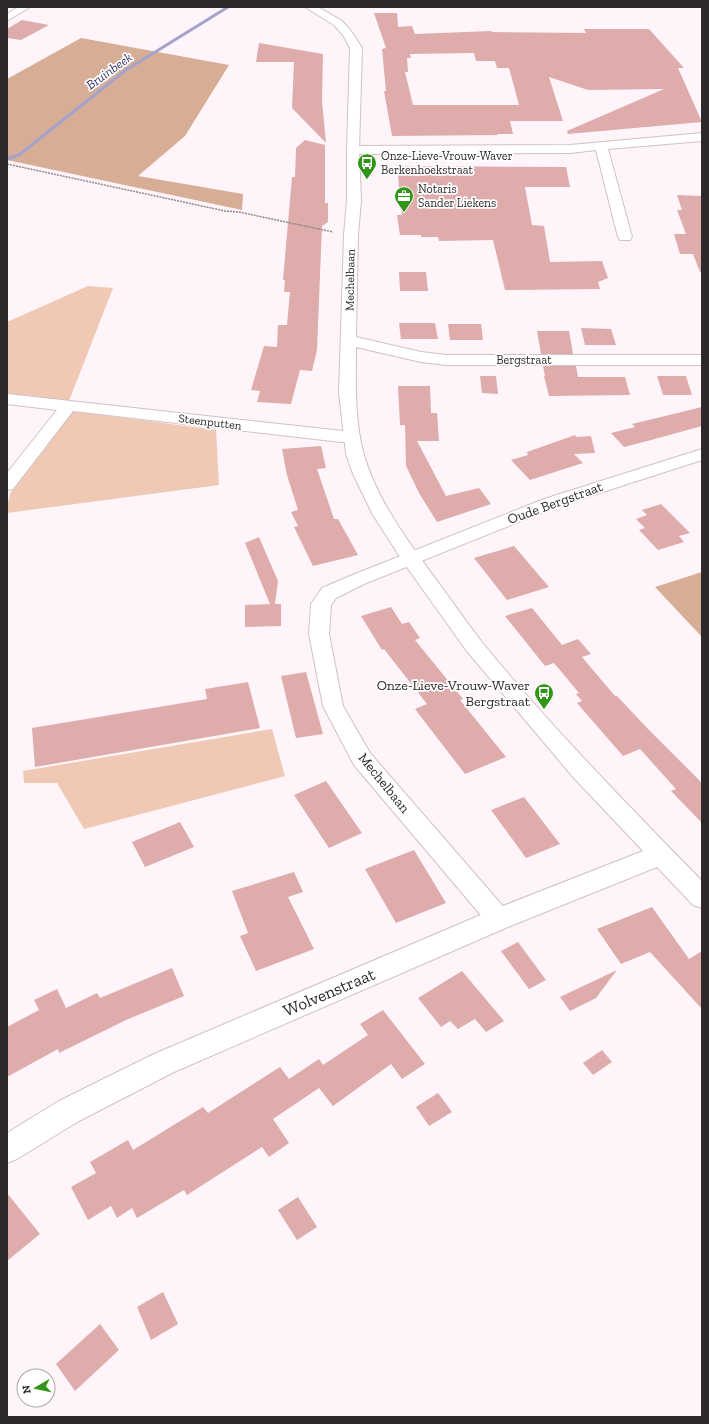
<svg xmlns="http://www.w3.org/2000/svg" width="709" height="1424" viewBox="0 0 709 1424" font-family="'Zilla Slab',serif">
	<rect width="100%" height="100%" fill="#fff4f9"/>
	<g fill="#f0c9b4">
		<polygon points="88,286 113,288 69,401 7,394 7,322"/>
		<polygon points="73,411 216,430 219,485 7,513 7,505 11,492"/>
		<polygon points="272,729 285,776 84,829 57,783 24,783 23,771"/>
	</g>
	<g fill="#d8ad96">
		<polygon points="81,38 229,65 185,136 138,176 243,194 242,210 7,160 7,79"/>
		<polygon points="702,572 702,637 655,587"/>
	</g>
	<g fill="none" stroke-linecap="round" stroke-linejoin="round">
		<polyline stroke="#a5a2cb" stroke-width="3" points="7,159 19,155 126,70 228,7"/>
	</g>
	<g fill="#deacab" fill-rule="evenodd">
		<path d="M374,13h23l1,14 14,-1 3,8 76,-3 1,1 94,1 -2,-4h65l35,39h-6l24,54 -134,12 -1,-3 97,-42 -76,1 -39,-13 14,44h-53l3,13h-16l1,1 -106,1 -8,-45h2l-4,-42 4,-1zM474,53l2,8h19l2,7h12l10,37h-106l-8,-33h3l-1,-14h4l-1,-4z"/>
		<polygon points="22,20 49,25 21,40 7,38 7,29"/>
		<polygon points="259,43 323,54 322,101 326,143 292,108 294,62 256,62"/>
		<polygon points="305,140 325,145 325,203 328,203 328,222 322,226 317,350 312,371 300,370 291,404 257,402 260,391 251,390 264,346 277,347 278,325 287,325 290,292 284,292 285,280 283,280 292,177 295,177 296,148"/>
		<polygon points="397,166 566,167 570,187 525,187 532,225 544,226 550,262 602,261 608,278 598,282 600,289 505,290 493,240 439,241 438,237 421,237 421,235 400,235 397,215 402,215"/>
		<polygon points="677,195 702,196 702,272 700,272 693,254 680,254 674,234 686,234 677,210 682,210"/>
		<polygon points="399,272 426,272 428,291 400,291"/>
		<polygon points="399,323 435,323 438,339 401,339"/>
		<polygon points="448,324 481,324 483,340 450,340"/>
		<polygon points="581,328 611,329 616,345 585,345"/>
		<polygon points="537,331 569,331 573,354 541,354"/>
		<polygon points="543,366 576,366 578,377 625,377 630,395 549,396 544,376 545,376"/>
		<polygon points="480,376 496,376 498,394 482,393"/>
		<polygon points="657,376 686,376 692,395 663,395"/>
		<polygon points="398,386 430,386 431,413 437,413 439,441 417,441 446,496 479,488 491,504 437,522 419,493 406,466 405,425 400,425"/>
		<polygon points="702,407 702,426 651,440 624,447 611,433 635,427 632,424"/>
		<polygon points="575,435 576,437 591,436 595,453 574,454 583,463 530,480 511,460 528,455 527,452"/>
		<polygon points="321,446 326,468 317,469 334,519 338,519 358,555 313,566 294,527 298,526 291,512 298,510 287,475 282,449"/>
		<polygon points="661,504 690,533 679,536 684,542 658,550 639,530 645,528 636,519 647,515 642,510"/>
		<polygon points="259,537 278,581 275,604 281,604 281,626 245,627 245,605 270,604 245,543"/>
		<polygon points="514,546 549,587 507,600 474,558"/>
		<polygon points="391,607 402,624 409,622 420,638 415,640 463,699 460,700 506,757 465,774 415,709 427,704 384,649 382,650 361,616"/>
		<polygon points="532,608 562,645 578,639 591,654 582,657 615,696 617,696 648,729 702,783 702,823 671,791 676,789 640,749 623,756 577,703 582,701 576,694 579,693 554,663 545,666 505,616"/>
		<polygon points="306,672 323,734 296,738 281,676"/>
		<polygon points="248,682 260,728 35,767 32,728 207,699 205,689"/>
		<polygon points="326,781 362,833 329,848 294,795"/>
		<polygon points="524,797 560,844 526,858 491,810"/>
		<polygon points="180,822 194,847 145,867 132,842"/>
		<polygon points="414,850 446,903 396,923 365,869"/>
		<polygon points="294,872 303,892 288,897 314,949 256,971 240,936 248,933 232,891"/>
		<polygon points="652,907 689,959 702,951 702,1009 650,952 621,964 597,929"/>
		<polygon points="518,942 546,980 529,989 501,951"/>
		<polygon points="172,968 184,996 126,1020 59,1053 58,1049 7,1077 7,1027 39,1010 34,1000 57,989 66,1008 97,993 100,998"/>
		<polygon points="617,970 596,998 570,1011 560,997"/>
		<polygon points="462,971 504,1021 486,1032 475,1019 458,1029 450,1021 441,1027 418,998"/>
		<polygon points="383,1010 425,1064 402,1079 391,1064 333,1106 319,1088 273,1119 289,1143 269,1157 262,1147 187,1195 184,1190 137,1218 132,1208 117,1218 111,1206 88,1220 71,1187 96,1173 90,1162 128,1140 133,1150 203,1107 208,1113 280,1067 289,1079 319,1059 323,1065 368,1035 360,1024"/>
		<polygon points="602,1050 612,1062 593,1075 583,1063"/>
		<polygon points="438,1093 452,1112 429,1126 416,1107"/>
		<polygon points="7,1193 40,1234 7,1261"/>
		<polygon points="298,1197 317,1227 297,1240 278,1210"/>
		<polygon points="163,1292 178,1324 151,1340 137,1307"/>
		<polygon points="100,1324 119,1350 75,1391 56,1364"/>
	</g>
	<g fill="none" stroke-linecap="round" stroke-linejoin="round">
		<g stroke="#d1c0c7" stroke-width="2">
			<g id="minor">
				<polygon points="18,7 30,7 7,21 7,14"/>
				<polygon points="702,133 702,141 608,149 632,237 630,240 620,240 618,237 596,150 570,153 353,154 349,153 347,150 349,147 353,146 570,145"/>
				<polygon points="7,394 352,432 358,433 360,437 358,441 341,442 73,411 13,489 7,490 7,473 57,410 7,404"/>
				<polygon points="702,449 702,460 556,507 364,584 336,598 331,605 329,634 343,706 370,753 508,912 511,919 508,926 499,929 490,926 354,765 323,706 309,634 311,604 322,588 350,576 544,499"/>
			</g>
		</g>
		<g stroke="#d1c0c7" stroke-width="2">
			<path id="tertiary" d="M305,7h13l24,14 9,10 11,17 -3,102 2,50 -3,35 -2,102 65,15 25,3h256v10h-256l-25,-3 -65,-15c0,35 -2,73 8,108 14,48 47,90 76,130 14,19 27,38 41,56 69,85 145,162 221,240v27l-9,-3 -36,-38 -149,60 -334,145 -95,49 -62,38 -10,4v-30l52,-32 95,-47 336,-143 153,-60 -70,-74 -107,-127 -62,-87 -31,-48 -20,-41 -7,-20 -7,-61 5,-158 3,-35v-50l3,-102 -7,-13 -9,-10z"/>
		</g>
		<polyline stroke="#90888b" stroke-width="1.5" stroke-dasharray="2 1" stroke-linecap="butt" points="7,164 225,211 239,212 333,232"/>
		<use href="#minor" fill="#fff" fill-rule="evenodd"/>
		<use href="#tertiary" fill="#fff" fill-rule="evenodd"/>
	</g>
	<defs>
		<g id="bus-pin" transform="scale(1)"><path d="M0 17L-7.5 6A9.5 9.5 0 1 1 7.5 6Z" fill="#319518" stroke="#fff"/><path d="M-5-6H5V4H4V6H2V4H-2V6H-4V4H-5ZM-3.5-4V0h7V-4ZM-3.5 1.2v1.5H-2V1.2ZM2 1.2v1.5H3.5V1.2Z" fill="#fff"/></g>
		<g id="office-pin" transform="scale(1)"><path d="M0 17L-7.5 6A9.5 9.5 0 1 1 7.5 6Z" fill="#319518" stroke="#fff"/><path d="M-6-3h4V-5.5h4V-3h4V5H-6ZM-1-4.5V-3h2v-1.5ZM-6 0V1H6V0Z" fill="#fff"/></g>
	</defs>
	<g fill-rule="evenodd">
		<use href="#bus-pin" x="367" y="163"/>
		<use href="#office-pin" x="404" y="196"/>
		<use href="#bus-pin" x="544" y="693"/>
	</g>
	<g text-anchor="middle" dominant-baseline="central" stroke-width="3.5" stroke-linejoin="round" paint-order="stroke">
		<g font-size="12" fill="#2f292c" stroke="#fff" text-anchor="start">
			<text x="381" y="156">Onze-Lieve-Vrouw-Waver<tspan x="381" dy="14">Berkenhoekstraat</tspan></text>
			<text x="418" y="189">Notaris<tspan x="418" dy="14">Sander Liekens</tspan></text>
		</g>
		<g font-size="12" fill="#2f292c" stroke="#fff">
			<text transform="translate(350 280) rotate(-89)">Mechelbaan</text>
			<text x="524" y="360">Bergstraat</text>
			<text transform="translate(210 422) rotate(7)">Steenputten</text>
		</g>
		<g font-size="13" font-style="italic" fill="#382f64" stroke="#fff">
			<text transform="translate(109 71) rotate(-36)">Bruinbeek</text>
		</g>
		<g font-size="14" fill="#2f292c" stroke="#fff">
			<text transform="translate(555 503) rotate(-20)">Oude Bergstraat</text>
			<text transform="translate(384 783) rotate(51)">Mechelbaan</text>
		</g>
		<g font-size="14" fill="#2f292c" stroke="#fff" text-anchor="end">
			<text x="530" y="685">Onze-Lieve-Vrouw-Waver<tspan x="530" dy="16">Bergstraat</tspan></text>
		</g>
		<g font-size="17" fill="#2f292c" stroke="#fff">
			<text transform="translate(329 992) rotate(-23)">Wolvenstraat</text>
		</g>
	</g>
	<rect width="709" height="1424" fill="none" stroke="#2f292c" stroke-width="16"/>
	<g transform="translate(36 1388) rotate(261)"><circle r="19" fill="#ffffff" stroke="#aca9ab"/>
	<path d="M0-3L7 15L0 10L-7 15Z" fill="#319518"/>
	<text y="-6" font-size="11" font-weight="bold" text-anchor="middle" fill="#2f292c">N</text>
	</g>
</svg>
